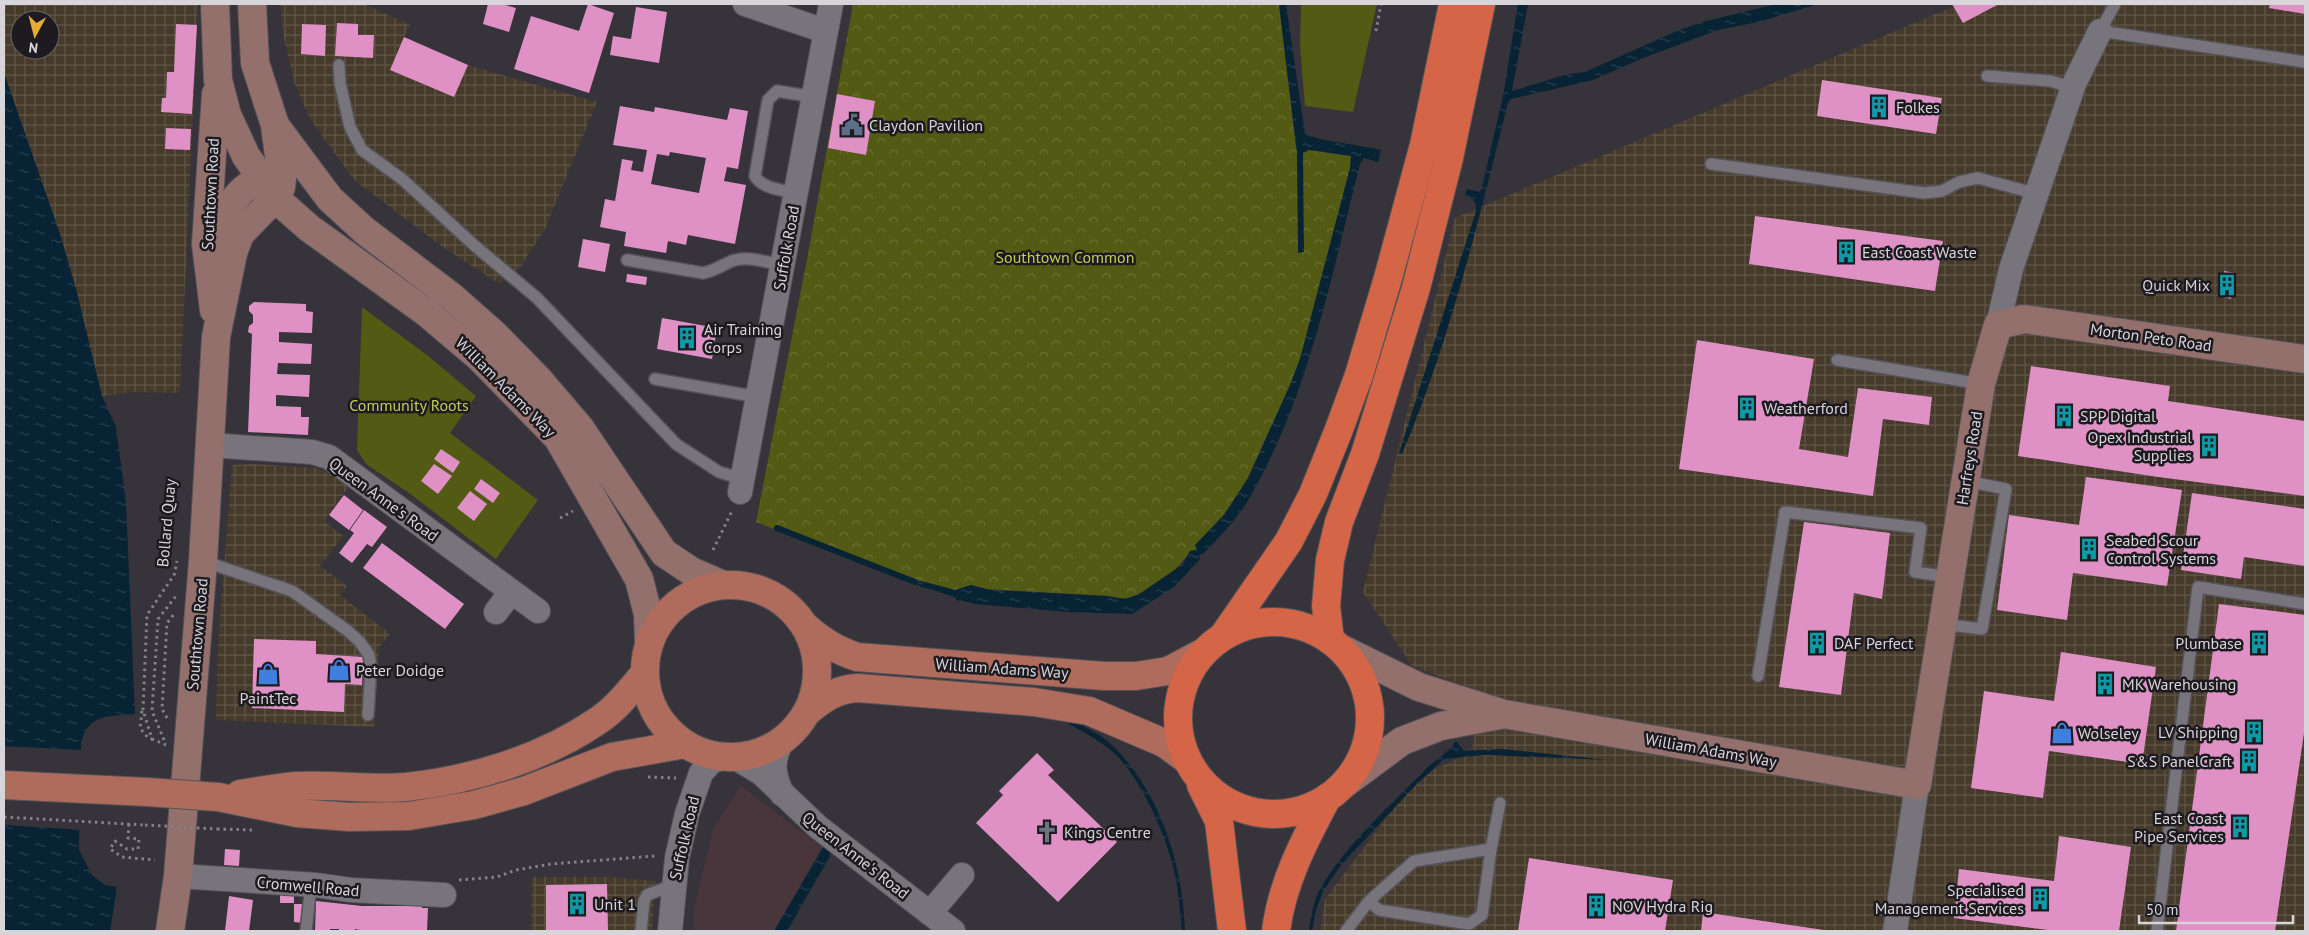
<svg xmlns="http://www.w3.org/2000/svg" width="2309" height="935" viewBox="0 0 2309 935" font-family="'PT Sans',sans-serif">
	<defs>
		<pattern id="industrial-grid" width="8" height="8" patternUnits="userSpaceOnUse" patternTransform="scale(1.25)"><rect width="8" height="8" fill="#463a2a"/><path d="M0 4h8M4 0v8" fill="none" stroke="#605648"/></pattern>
		<pattern id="park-crowns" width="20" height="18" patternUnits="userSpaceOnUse" patternTransform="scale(1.25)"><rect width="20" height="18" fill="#535a14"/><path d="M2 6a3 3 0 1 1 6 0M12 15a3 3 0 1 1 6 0" fill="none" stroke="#6b7136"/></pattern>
		<pattern id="water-ripples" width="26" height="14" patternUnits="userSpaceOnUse" patternTransform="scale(1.25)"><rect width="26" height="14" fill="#072334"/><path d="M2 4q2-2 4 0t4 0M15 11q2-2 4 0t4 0" fill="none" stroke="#2a4251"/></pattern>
	</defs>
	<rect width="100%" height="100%" fill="#36333a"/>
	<polygon fill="#49363c" points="741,786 822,847 774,931 694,931 694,910 713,829"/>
	<g fill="url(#industrial-grid)" fill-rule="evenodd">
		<path d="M4,4h194l-18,389 -46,-1 -32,4 -26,-107 -16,-55 -56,-161zM20,20h30v30h-30z"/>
		<polygon points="280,4 364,4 410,25 404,37 467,65 597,102 545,229 520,268 500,284 444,248 354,180 310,119 294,82 284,38"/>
		<polygon points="1959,4 2305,4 2305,931 1320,931 1325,899 1418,776 1471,753 1481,692 1412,666 1363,592 1455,218"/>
		<polygon points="252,464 317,468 337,477 349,486 324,521 343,536 320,566 347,586 340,595 390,634 379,647 374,727 216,720 218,646 232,465"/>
		<polygon points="532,877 608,877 655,881 652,931 531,931"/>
	</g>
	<g fill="#535a14">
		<polygon points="1301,4 1377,4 1353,112 1305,106 1300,45"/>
		<polygon points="362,307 427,355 476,396 450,433 538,500 496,559 409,493 366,464 357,450"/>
	</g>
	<path fill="url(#park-crowns)" d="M853,4h426l17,143 55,8 -1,13 -50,191 -10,26 -42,93 -24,37 -29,30 2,5 -7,1c-11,19 -41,42 -63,47 -6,1 -13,-1 -20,-2l-119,-7 -17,-4 -16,5 -34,-9 -10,1 -155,-60 52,-268z"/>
	<g fill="url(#water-ripples)">
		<path d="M1279,4h7l19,130c9,6 61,12 76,16l-3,12 -14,-4 -4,6c-29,113 -52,236 -113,338 -12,19 -28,36 -44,52l-4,1 1,4 -25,27 -43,28 -64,-2 -93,-8 -15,-4 -3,1 -2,-4 -36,-11 -4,-4 6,-1 34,9 16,-5 18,5 118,6 18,3 13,-4 45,-31 7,-13 7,-1 -2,-5 29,-30 24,-37 42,-93 10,-26 50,-191 1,-12 -42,-6 -6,3 1,99 -6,1 -1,-100z"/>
		<path d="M1518,4h10l-16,87 56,-17 17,-2 94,-42 27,-9 71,-17h41l-60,18 -40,8 -75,28 -50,22 -82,19 -3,4c-29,116 -59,241 -106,351l-3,-1 76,-239c2,-11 1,-13 -10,-19l2,-6 13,3 2,-5 21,-91z"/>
		<path d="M4,73l56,161 16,55 26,107 14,31 10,76 9,211c-27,3 -46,-1 -54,29l-2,107 13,25 13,10 12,2 -7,44h-106z"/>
		<path d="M1071,720c14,7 30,14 42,26 48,47 70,120 72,185h-3c-2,-18 -3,-38 -7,-56 -7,-36 -34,-97 -61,-122 -13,-12 -29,-20 -45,-29z"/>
		<path d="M1456,741l8,10 38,-2 107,11 -124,-5 -41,4 -31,29 -72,77 -18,26 -7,19 -4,21h-3c2,-14 4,-28 10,-40 26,-46 72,-86 109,-124 10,-9 21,-15 28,-26z"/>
		<polygon points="824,846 830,851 830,856 787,931 774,931"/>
	</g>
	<polygon fill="#36333a" points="4,746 83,750 82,830 4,825"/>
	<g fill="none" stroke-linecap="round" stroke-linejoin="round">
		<polyline stroke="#072334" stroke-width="6" points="777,528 915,582"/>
	</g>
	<g fill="#df91c6" fill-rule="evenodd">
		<polygon points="488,4 502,4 516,8 509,32 483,24"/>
		<polygon points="588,4 614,13 589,93 514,69 531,16 579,31"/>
		<polygon points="1952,4 1999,4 1963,23"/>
		<polygon points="2270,4 2305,4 2305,14 2269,8"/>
		<polygon points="636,7 667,12 659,63 610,55 613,36 631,39"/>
		<polygon points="337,23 358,24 358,35 374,35 373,58 335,56"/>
		<polygon points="176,24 197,25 192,114 161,112 162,98 166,98 167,72 174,72"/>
		<polygon points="302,24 326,25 325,56 301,54"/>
		<polygon points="404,37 468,65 454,97 390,70"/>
		<polygon points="1822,80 1942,98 1936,134 1817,116"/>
		<polygon points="837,94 875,101 866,155 828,148"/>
		<path d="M620,106l34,6 1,-5 72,13 3,-12 18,3 -10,58 -11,-2 -3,14 22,4 -11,59 -47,-9 -2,10 -18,-4 -2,12 -42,-7 2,-14 -26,-5 5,-28 10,2 7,-42 11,2 -2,9 12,2 4,-22 -34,-5zM670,152l36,6 -7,35 -48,-9 6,-30 12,2z"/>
		<polygon points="166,128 191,129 190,150 165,149"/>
		<polygon points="1755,216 1943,241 1935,291 1749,264"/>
		<polygon points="583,239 610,244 605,272 578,267"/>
		<polygon points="2224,271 2236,273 2231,299 2220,296"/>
		<polygon points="627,274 647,277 646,285 626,282"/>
		<polygon points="254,302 306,304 306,311 313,312 312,333 279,332 279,342 312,344 311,364 278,363 277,374 310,375 309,397 276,395 276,406 301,407 301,417 309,417 308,435 248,432 252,334 248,332 249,326 253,323 253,315 249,311 249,306"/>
		<polygon points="662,318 717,328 712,359 657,349"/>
		<polygon points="1697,340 1814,359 1799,449 1848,457 1858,388 1932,397 1929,425 1883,419 1873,496 1679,469"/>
		<polygon points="2031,366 2170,386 2168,401 2305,421 2305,496 2158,477 2018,456"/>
		<polygon points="441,449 460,462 453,473 434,459"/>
		<polygon points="434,464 452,476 438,494 421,481"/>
		<polygon points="2086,477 2182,490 2167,586 2073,573 2067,620 1997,610 2009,515 2079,525"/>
		<polygon points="481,479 500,493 493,503 474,489"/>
		<polygon points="470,491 487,504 474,521 457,508"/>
		<polygon points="2192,493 2305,509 2305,566 2244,557 2241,579 2181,570"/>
		<polygon points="344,495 363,510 349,530 329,515"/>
		<polygon points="364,510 387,527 372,547 367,544 352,563 339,553 354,533 350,530"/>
		<polygon points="1804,522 1890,533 1882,599 1854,593 1841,695 1779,687"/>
		<polygon points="382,543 464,604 445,629 363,568"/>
		<polygon points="2219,604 2305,615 2305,726 2275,931 2176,931"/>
		<polygon points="254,639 316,641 316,654 363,657 362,685 345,684 344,712 252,708"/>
		<polygon points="2061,652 2156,667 2142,764 2049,751 2043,798 1971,788 1984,691 2054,701"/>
		<polygon points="1037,753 1054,770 1048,775 1117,842 1058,902 976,823 1003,795 999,791"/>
		<polygon points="2059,836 2131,847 2119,931 2056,931 1954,918 1959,869 2054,881"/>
		<polygon points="225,849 240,850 239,866 224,865"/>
		<polygon points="1529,858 1673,880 1665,931 1518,931"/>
		<polygon points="607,884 608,931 546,931 546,885"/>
		<polygon points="280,893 294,894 294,903 280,903"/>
		<polygon points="229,896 253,900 249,931 225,931"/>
		<polygon points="316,901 362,906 422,906 422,908 428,908 427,931 364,931 355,929 355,931 339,931 339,929 330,929 330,931 315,931"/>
		<polygon points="294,904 304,904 303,923 294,922"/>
		<polygon points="1703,912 1824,930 1823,931 1701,931"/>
	</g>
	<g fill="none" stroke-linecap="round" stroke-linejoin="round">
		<g stroke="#555258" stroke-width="14">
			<g id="lane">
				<polyline points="2115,4 2100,31 2305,62"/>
				<polyline points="339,65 340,83 350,127 362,150 402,179 475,246 537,298 676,444 719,472 743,479"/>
				<polyline points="1987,76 2051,81 2072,88"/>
				<polyline points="1711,164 1924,193 1942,191 1959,182 1978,178 2037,194"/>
				<path d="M796,193c-13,-3 -34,-4 -41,-17l13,-76 9,-9 37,6"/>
				<path d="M627,260l76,13c11,-2 19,-8 29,-12 15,-6 36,2 51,4"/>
				<polyline points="1837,360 1981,384"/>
				<polyline points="655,379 758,397"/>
				<polyline points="203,561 292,591 348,631 360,642 369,655 371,666 368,715"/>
				<polyline points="1942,624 1982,629 2006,489 1965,481"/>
				<polyline points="1758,676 1785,512 1921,528 1915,572 1950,577"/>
				<polyline points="1491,849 1500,803"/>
				<polyline points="306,931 311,885"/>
				<polyline points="641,931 644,901 647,895 673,885"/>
				<polyline points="1346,931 1369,901 1414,861 1491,849 1482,915 1469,924 1379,910 1369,901"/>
				<polyline points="2157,931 2198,587 2305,604"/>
			</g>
		</g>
		<g stroke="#555258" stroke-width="26">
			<g id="street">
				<polyline points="745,4 825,31"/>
				<polyline points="1998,325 2011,269 2074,84 2100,31"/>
				<polyline points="210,445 312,452 329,457 538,611"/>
				<polyline points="740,492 831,4"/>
				<polyline points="496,612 511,592"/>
				<path d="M782,741c-11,21 -9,32 0,53"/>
				<polyline points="734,757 761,773 818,827 953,931"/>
				<polyline points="178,876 316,885 351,890 444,895"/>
				<polyline points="930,913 962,875"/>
				<polyline points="670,931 677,858 687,814 701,773 711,762 723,757"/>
				<polyline points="1895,931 1917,785"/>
			</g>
		</g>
		<g stroke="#555258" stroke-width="30">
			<g id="secondary">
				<polyline points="215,4 218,80 227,115 246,156 275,198 309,228 427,313 479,357 558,438 639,579 648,614 649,642"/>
				<polyline points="277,128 330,199 365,231 452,297 495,335 539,380 580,428 664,553 691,571 721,584"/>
				<path d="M217,247c3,-25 16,-58 43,-67 6,-2 14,-1 20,-1"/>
				<polyline points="214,310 206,244 216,94"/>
				<polyline points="1342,649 1419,687 1504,714 1917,785 1981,384 1998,325 2024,319 2305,359"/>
				<polyline points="1344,784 1402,741 1441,726 1500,715"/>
				<polyline points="170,931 178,876 203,561 216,337 233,253 240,234 275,198 281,187 282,178 275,125 255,63 252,4"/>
			</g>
		</g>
		<g stroke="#555258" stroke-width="30">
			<g id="primary">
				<circle cx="731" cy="671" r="86"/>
				<path d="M806,627c16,14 30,23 51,30l247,19h32l32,-5 34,-18"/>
				<path d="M808,711c16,-13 29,-22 50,-23l176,14 55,9 75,32 22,16"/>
				<polyline points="4,785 147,792"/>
				<path d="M240,794c18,-3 37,-6 56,-8 37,-2 74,4 110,1 66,-7 135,-28 190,-65 19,-12 33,-30 48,-48"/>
				<polyline points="218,797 297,813 349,817 409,816 474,805 524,791 612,757 685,744"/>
			</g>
		</g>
		<g stroke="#555258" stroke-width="30">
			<g id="highway">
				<circle cx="1274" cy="718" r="96"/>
				<polyline points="1224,635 1289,541 1313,494 1338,432 1359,375 1388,278 1424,145 1453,4"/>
				<polyline points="1330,640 1326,606 1330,560 1339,522 1365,454 1416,288 1449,158 1481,4"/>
				<polyline points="1201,785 1219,821 1232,931"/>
				<path d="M1276,931c6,-48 28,-90 51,-133"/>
			</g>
		</g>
		<g stroke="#848288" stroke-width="3" stroke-dasharray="2.5 4" stroke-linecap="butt">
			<polyline points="1376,31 1381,4"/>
			<polyline points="560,518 573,511"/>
			<polyline points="713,550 732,511"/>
			<polyline points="142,711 140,728 148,738 152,739"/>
			<polyline points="167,718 162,709 167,623 175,613"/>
			<polyline points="164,740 152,711 158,619 176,596"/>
			<polyline points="166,745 152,739 143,710 147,615 174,575 177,561"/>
			<polyline points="648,777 676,778"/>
			<polyline points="4,817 145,825"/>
			<polyline points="129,824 128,838 139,839 138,849 127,849 115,841 110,849 122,857 155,860"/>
			<polyline points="217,829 253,830"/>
			<polyline points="459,880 497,877 516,870 551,864 655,856"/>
		</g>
		<use href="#lane" stroke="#77747c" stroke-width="11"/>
		<use href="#street" stroke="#77747c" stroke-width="24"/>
		<use href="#secondary" stroke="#93706c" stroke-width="28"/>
		<use href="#primary" stroke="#af6b5c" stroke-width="28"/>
		<use href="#highway" stroke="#d46547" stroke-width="28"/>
		<g stroke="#555258" stroke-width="30" stroke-linecap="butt">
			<polyline id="primary-bridge" points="147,792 218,797"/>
		</g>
		<polyline stroke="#848288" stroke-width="3" stroke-dasharray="2.5 4" stroke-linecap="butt" points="145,825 217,829"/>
		<use href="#primary-bridge" stroke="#af6b5c" stroke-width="28"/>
	</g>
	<defs>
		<g id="building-bare" transform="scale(1.725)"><path d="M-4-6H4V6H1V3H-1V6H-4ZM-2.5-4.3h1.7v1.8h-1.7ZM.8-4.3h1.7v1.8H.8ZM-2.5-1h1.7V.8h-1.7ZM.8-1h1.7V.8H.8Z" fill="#0f9aa8" stroke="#1d1b1f" stroke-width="2.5" paint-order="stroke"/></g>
		<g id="civic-bare" transform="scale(1.725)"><path d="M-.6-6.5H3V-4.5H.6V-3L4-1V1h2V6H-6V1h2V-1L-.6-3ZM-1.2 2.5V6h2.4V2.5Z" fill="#5c6f8a" stroke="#1d1b1f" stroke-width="2.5" paint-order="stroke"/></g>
		<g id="shop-bare" transform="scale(1.725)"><path d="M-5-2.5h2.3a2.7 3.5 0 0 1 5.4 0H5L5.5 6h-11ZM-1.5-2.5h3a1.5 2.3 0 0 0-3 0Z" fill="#3f7fe0" stroke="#1d1b1f" stroke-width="2.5" paint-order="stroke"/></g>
		<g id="church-bare" transform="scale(1.725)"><path d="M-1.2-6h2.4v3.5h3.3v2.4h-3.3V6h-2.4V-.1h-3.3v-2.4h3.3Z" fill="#6b7280" stroke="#1d1b1f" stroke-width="2.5" paint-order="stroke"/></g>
	</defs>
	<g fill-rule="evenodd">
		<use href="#building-bare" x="1879" y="107"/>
		<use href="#civic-bare" x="852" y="125"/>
		<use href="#building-bare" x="1846" y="252"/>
		<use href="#building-bare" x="2227" y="285"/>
		<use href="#building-bare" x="687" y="338"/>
		<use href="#building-bare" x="1747" y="408"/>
		<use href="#building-bare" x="2064" y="416"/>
		<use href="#building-bare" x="2209" y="446"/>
		<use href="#building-bare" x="2089" y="549"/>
		<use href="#building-bare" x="1817" y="643"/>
		<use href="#building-bare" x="2259" y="643"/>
		<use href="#shop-bare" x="339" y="670"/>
		<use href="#shop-bare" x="268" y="674"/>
		<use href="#building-bare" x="2105" y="684"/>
		<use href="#building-bare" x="2254" y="732"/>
		<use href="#shop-bare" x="2062" y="733"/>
		<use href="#building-bare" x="2249" y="761"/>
		<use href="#building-bare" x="2240" y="827"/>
		<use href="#church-bare" x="1047" y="832"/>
		<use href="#building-bare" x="2040" y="899"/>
		<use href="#building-bare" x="577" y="904"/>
		<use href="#building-bare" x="1596" y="906"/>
	</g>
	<g text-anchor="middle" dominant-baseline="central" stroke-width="5" stroke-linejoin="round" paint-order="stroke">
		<g font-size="16" fill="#d7d5da" stroke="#1d1b1f" text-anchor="start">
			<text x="1896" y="107">Folkes</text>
			<text x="869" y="125">Claydon Pavilion</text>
			<text x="1862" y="252">East Coast Waste</text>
			<text x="2210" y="285" text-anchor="end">Quick Mix</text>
			<text x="704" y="329">Air Training<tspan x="704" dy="18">Corps</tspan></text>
			<text x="1764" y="408">Weatherford</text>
			<text x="2080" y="416">SPP Digital</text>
			<text x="2192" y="437" text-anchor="end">Opex Industrial<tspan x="2192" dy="18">Supplies</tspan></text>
			<text x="2106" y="540">Seabed Scour<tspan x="2106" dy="18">Control Systems</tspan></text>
			<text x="1834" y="643">DAF Perfect</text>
			<text x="2242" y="643" text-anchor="end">Plumbase</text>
			<text x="356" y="670">Peter Doidge</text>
			<text x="2122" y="684">MK Warehousing</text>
			<text x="268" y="698" text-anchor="middle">PaintTec</text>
			<text x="2238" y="732" text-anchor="end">LV Shipping</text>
			<text x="2078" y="733">Wolseley</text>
			<text x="2232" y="761" text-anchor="end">S&amp;S PanelCraft</text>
			<text x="2224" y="818" text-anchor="end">East Coast<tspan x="2224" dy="18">Pipe Services</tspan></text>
			<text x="1064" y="832">Kings Centre</text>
			<text x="2024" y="890" text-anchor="end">Specialised<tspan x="2024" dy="18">Management Services</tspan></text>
			<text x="594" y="904">Unit 1</text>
			<text x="1612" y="906">NOV Hydra Rig</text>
		</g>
		<g font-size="16" fill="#d7d5da" stroke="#1d1b1f">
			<text transform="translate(210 194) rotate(-87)">Southtown Road</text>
			<text transform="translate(786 248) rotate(-80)">Suffolk Road</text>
			<text transform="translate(2151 337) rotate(8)">Morton Peto Road</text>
			<text transform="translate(506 387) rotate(45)">William Adams Way</text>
			<text transform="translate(1969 458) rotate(-81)">Harfreys Road</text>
			<text transform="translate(384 499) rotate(36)">Queen Anne's Road</text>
			<text transform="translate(166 523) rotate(-85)">Bollard Quay</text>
			<text transform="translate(197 634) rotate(-85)">Southtown Road</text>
			<text transform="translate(1002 668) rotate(4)">William Adams Way</text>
			<text transform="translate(1711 750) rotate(10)">William Adams Way</text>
			<text transform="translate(684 838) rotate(-77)">Suffolk Road</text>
			<text transform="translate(856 855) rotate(38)">Queen Anne's Road</text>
			<text transform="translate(308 886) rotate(5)">Cromwell Road</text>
		</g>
		<g font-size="16" fill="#c1ce55" stroke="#1d1b1f">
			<text x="1065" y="257">Southtown Common</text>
			<text x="409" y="405">Community Roots</text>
		</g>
	</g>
	<rect width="2309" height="935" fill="none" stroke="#d7d5da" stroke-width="10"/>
	<g transform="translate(35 35) rotate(187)"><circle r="24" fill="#1d1b1f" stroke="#67656a"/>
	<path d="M0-4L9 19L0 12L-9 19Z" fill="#e6ac36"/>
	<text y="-8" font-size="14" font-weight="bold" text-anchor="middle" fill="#d7d5da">N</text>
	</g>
	<path d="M2139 915v8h154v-8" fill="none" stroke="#d7d5da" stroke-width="2.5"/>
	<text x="2146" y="915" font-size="15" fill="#d7d5da" stroke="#1d1b1f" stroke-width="4" paint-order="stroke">50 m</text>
</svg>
